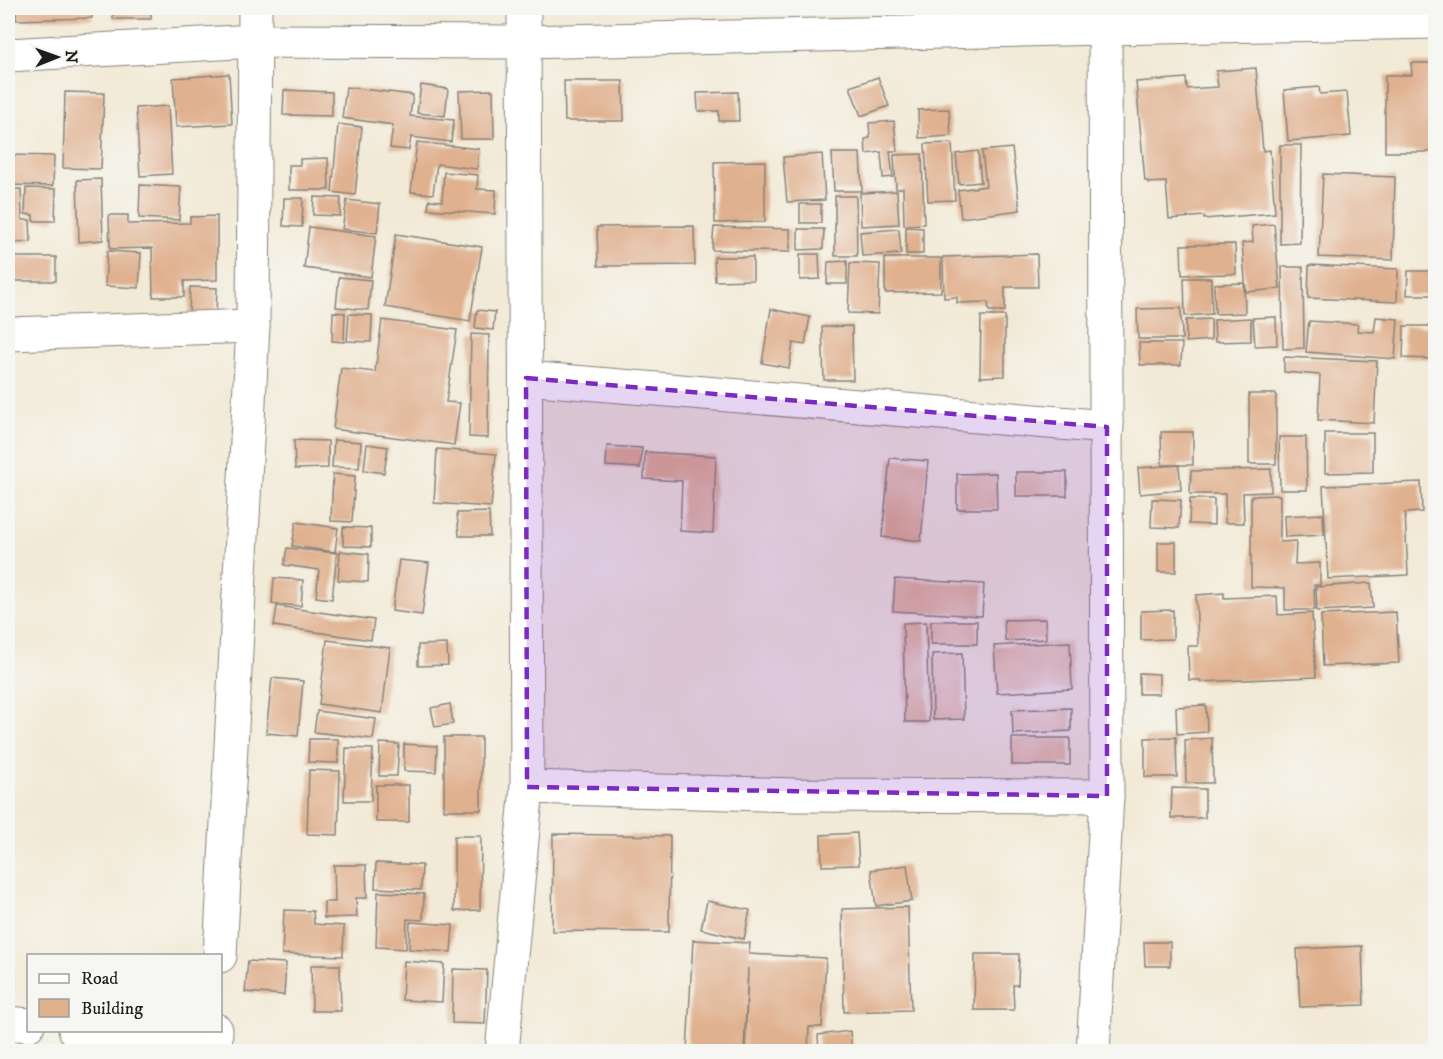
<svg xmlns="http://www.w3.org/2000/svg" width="1443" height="1059" viewBox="0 0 1443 1059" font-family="'IM FELL DW Pica',serif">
	<rect width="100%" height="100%" fill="#f6f6f2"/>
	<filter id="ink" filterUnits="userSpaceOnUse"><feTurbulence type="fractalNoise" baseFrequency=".0167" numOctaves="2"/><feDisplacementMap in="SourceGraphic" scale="12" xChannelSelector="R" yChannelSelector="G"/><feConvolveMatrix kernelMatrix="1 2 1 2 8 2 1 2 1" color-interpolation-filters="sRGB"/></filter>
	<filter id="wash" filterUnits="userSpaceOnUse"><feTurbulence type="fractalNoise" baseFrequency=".008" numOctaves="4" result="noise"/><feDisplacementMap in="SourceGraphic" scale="24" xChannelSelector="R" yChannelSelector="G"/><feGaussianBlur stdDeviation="1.35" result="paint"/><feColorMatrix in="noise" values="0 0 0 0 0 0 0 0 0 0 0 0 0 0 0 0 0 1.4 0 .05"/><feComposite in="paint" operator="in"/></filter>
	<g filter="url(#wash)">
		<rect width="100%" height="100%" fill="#f2ead7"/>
		<g id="blocks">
			<g fill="#e0b18f">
				<polygon points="16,8 92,8 92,18 16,20"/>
				<rect x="113" y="8" width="38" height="11"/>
				<polygon points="198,8 222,8 222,11 198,12"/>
				<polygon points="1411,63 1436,63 1436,152 1385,152 1385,75 1412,75"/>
				<polygon points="1256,68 1263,151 1270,150 1275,213 1204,219 1204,216 1169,219 1166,182 1148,183 1148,181 1145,181 1136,82 1186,78 1187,89 1218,87 1216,71"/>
				<polygon points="229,74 232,124 176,127 173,78"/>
				<polygon points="878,77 889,106 861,116 850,87"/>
				<polygon points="564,81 623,81 624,121 565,121"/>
				<polygon points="421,85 448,89 445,116 417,113"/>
				<polygon points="346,87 413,95 410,116 454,120 451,142 411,137 409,150 390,148 393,125 342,118"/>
				<polygon points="1319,87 1320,94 1347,92 1351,136 1288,141 1284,90"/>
				<polygon points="284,90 332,92 332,116 283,115"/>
				<polygon points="493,90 494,139 461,139 459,91"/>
				<polygon points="65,92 104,93 101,169 63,168"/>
				<polygon points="738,92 739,121 719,121 719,111 698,111 697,93"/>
				<polygon points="168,106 172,174 140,176 136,108"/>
				<polygon points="949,109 951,136 919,138 918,110"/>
				<polygon points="894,121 897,151 890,151 893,177 883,178 881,152 866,154 865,139 870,138 869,123"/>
				<polygon points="338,124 362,127 355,195 332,192"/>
				<polygon points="417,142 479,149 477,169 437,164 433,194 411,192"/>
				<polygon points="952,143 955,200 928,201 925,144"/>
				<polygon points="1280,145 1301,145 1300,243 1280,244"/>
				<polygon points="1012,148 1020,210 961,218 958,190 986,186 982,151"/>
				<polygon points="978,151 981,182 959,184 956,154"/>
				<polygon points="832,153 860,153 862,191 834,191"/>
				<polygon points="822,154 825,200 787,202 783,157"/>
				<polygon points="922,154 924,224 904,225 903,188 896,189 894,155"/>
				<polygon points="8,155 54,156 53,186 8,185"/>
				<polygon points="328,158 329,190 289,190 289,165 300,165 300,159"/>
				<polygon points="765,161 765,222 715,223 714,162"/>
				<polygon points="444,172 478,175 477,189 496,190 495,214 428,209 429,200 442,201"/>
				<polygon points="1323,174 1395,177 1393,260 1319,257"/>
				<polygon points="101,179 103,240 79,242 77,180"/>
				<polygon points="140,185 181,187 179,220 139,218"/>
				<polygon points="26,188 56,189 55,221 33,221 33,215 25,214"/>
				<polygon points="8,189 21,189 22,220 30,220 31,242 8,243"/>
				<polygon points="897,191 899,224 861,226 860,193"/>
				<polygon points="835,196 856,196 857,256 835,256"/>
				<polygon points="314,197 341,198 340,216 313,215"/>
				<polygon points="284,198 303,198 302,227 283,226"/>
				<polygon points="347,200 380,204 377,233 342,229"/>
				<rect x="800" y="204" width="21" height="19"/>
				<polygon points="109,215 128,215 128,224 190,223 190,217 217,216 217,280 184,281 184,297 153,297 152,248 110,249"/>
				<polygon points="1274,224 1280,289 1246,292 1242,243 1253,242 1252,226"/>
				<polygon points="694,226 695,265 598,266 597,227"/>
				<polygon points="309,227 376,236 371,277 304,268"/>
				<polygon points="714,227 790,229 790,252 712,250"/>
				<polygon points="906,227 923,228 923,254 906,254"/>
				<polygon points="798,229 824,229 823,249 798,250"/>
				<polygon points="899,229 901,254 862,256 860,232"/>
				<polygon points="396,234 482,247 470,321 385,307"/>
				<polygon points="1235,244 1236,274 1182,275 1181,245"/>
				<polygon points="107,251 141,253 139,288 105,286"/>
				<polygon points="800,254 819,254 820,279 800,280"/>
				<polygon points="1037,254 1038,287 1005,287 1005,311 989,311 988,302 957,303 957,297 944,298 943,257"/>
				<rect x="8" y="257" width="48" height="24"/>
				<polygon points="714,257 753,257 753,280 715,281"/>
				<polygon points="885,258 941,258 941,292 885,293"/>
				<polygon points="847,261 847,284 827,284 828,262"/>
				<polygon points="850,263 880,264 878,314 848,313"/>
				<polygon points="1309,265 1398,269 1397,302 1308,298"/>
				<polygon points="1282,267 1303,267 1304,348 1283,349"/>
				<polygon points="1408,271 1436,271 1436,295 1407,295"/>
				<polygon points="339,277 371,280 368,310 336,307"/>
				<polygon points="1184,278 1211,278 1212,314 1185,316"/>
				<polygon points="1244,283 1245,313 1215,314 1214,284"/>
				<polygon points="190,287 217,288 216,314 189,313"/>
				<polygon points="1181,308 1182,339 1138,339 1137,309"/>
				<polygon points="771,309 810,317 805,345 793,343 789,368 762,363"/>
				<polygon points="477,310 495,312 493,330 475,328"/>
				<polygon points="333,312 345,313 344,342 332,341"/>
				<polygon points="349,314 372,315 371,342 347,341"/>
				<polygon points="981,316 1005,316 1005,376 980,377"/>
				<polygon points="1276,317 1277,345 1255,346 1253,318"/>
				<polygon points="1376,317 1398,319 1395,359 1306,352 1309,321 1358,324 1357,331 1374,332"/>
				<polygon points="1251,318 1251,341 1215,342 1214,320"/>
				<polygon points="1211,319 1211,340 1186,342 1186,320"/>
				<polygon points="382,320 457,330 446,402 460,403 454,445 333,429 341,368 375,372"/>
				<polygon points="852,326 853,380 824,380 822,327"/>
				<polygon points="1404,326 1436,326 1436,359 1403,358"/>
				<polygon points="471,334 489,335 488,438 469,437"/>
				<polygon points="1139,343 1182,343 1181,365 1140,365"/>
				<polygon points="1284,357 1377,361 1374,423 1318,420 1320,375 1284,372"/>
				<rect x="1249" y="394" width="27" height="70"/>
				<polygon points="1161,432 1193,432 1193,465 1162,465"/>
				<polygon points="1325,433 1373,433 1373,472 1325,473"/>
				<polygon points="1279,437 1306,437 1307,490 1280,490"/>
				<polygon points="294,440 328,441 328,468 295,469"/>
				<polygon points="334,440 361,442 359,468 332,467"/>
				<polygon points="367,444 388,447 384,473 364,470"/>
				<polygon points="607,446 642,448 640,468 606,466"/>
				<polygon points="437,449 496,454 491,507 434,503"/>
				<polygon points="645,452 716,456 713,533 680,531 682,481 644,479"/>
				<polygon points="890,458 928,461 921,541 882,537"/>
				<polygon points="1179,465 1181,490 1140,494 1138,468"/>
				<polygon points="1271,469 1271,492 1243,493 1244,523 1225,523 1225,494 1190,494 1191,471"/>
				<rect x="1016" y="472" width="51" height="24"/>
				<polygon points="996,473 997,509 957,509 957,474"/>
				<polygon points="333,474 355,476 352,522 331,521"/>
				<polygon points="1421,482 1422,512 1405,513 1408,575 1328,579 1323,486"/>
				<polygon points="1280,495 1280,542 1296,541 1295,564 1320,563 1320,585 1314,585 1315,610 1285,610 1285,588 1251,587 1251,496"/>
				<polygon points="1152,499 1181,500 1179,528 1151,527"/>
				<polygon points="1190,499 1214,499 1214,525 1189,524"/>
				<polygon points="489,512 490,536 459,536 457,513"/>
				<polygon points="1323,514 1324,535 1285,537 1284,516"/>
				<polygon points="296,522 338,528 335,552 292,546"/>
				<polygon points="343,527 371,528 371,547 343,546"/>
				<rect x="1158" y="542" width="18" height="30"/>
				<polygon points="287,548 337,553 332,599 316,597 319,570 284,565"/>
				<polygon points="340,551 369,554 368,582 338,580"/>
				<polygon points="399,560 429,563 422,615 392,611"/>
				<polygon points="274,578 303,580 301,606 272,604"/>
				<polygon points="895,579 984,584 982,616 893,611"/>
				<polygon points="1371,583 1373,608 1317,611 1316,587"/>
				<polygon points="1224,593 1224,598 1277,596 1278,615 1312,613 1316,677 1200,682 1200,680 1189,680 1188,646 1198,646 1196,595"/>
				<polygon points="277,606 374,620 371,640 274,626"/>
				<polygon points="1173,610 1173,639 1141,640 1141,611"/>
				<polygon points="1396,612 1399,663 1323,666 1321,615"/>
				<polygon points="1045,619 1046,639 1005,641 1004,620"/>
				<rect x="931" y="621" width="46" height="23"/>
				<polygon points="926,622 929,722 905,722 903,623"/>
				<polygon points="327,640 390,648 382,713 319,704"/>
				<polygon points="1070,642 1072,689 997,693 994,646"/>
				<polygon points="447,644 448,665 418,666 418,645"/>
				<polygon points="962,653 964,719 933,720 932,654"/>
				<polygon points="1139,673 1159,674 1159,694 1139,694"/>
				<polygon points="272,678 303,681 298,736 266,733"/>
				<polygon points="450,704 453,724 435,727 431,708"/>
				<polygon points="1206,705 1207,732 1177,734 1176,707"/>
				<polygon points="1071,708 1071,731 1013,734 1012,710"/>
				<polygon points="317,711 376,719 373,739 314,732"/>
				<rect x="444" y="737" width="37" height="73"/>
				<polygon points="1176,737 1177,777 1145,777 1145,738"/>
				<rect x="1012" y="738" width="58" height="27"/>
				<polygon points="1212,738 1213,783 1186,783 1185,740"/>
				<polygon points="309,739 338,739 338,763 308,762"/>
				<polygon points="380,743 399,744 397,776 379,776"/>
				<polygon points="404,744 437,746 436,772 404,771"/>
				<polygon points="346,748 373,749 371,801 344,801"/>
				<polygon points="309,770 340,771 338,835 307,834"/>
				<rect x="376" y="785" width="33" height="37"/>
				<polygon points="1172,788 1205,789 1205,818 1171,818"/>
				<polygon points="857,833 859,865 822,866 821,835"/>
				<polygon points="553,834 670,836 669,932 552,931"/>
				<polygon points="454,836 481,836 480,910 454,911"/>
				<polygon points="376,863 422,865 421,890 375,888"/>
				<polygon points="334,865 366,865 367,898 356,898 357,917 324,918 324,902 335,902"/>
				<polygon points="907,865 912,901 876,906 871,870"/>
				<polygon points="378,892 424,894 423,920 407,919 406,949 376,947"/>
				<polygon points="707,901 750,910 744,939 701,929"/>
				<polygon points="908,907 911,1010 844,1012 842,909"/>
				<polygon points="284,910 313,911 314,924 344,926 343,956 282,954"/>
				<polygon points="410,922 453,925 451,952 409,949"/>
				<polygon points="693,940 750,943 749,954 826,958 822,1027 809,1027 808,1052 745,1052 748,968 744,1052 687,1052"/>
				<polygon points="1144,942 1170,942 1170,966 1145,966"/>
				<polygon points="1362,946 1364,1005 1300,1007 1297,949"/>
				<polygon points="975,954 1019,954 1018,985 1013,985 1014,1010 974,1010"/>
				<polygon points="248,961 286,963 284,995 245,992"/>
				<polygon points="404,961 444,964 442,1002 402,1000"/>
				<polygon points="311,965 340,965 341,1011 312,1011"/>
				<polygon points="453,969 487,970 485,1024 452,1023"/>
				<polygon points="850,1031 852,1052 819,1052 818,1035"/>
			</g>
		</g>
	</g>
	<g filter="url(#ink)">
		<use href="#blocks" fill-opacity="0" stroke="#87837a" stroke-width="1.5"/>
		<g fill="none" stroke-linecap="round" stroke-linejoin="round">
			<g stroke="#87837a" stroke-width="35">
				<g id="minor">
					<polyline points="8,55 255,41 524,42 1105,28 1436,22"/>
					<polyline points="8,334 253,326"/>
					<polyline points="526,378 1107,427"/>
					<polyline points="527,787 795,795 1107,796"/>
					<polyline points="220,956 253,326 255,8"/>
					<polyline points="8,1023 28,1025"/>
					<polyline points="75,1030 110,1034 215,1052 216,1030"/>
					<polyline points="502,1052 527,787 524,8"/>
					<polyline points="1093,1052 1107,796 1105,8"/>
				</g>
			</g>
			<use href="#minor" stroke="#fff" stroke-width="33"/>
		</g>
	</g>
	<path fill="#7b2cbf" fill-opacity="0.2" stroke="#7b2cbf" stroke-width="4.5" stroke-dasharray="12 8" stroke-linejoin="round" d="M526,378l581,49v369l-580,-9z"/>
	<rect width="1443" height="1059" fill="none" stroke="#f6f6f2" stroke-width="30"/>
	<rect x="27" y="954" width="195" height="78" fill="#f6f6f2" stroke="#9f9f9c" stroke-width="1.5"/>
	<rect x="39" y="974" width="30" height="9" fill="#ffffff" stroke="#9f9f9c" stroke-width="1.5"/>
	<text x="81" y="984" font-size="18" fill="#1c1c1c">Road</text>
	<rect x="39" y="999" width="30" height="18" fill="#e0b18f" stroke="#9f9f9c" stroke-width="1.5"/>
	<text x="81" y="1014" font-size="18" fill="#1c1c1c">Building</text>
	<g transform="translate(57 57) rotate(89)" stroke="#f6f6f2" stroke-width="4.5" paint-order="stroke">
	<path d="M0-4.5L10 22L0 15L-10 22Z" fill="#1c1c1c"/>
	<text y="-9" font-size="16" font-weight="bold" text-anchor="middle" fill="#1c1c1c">N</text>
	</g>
</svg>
